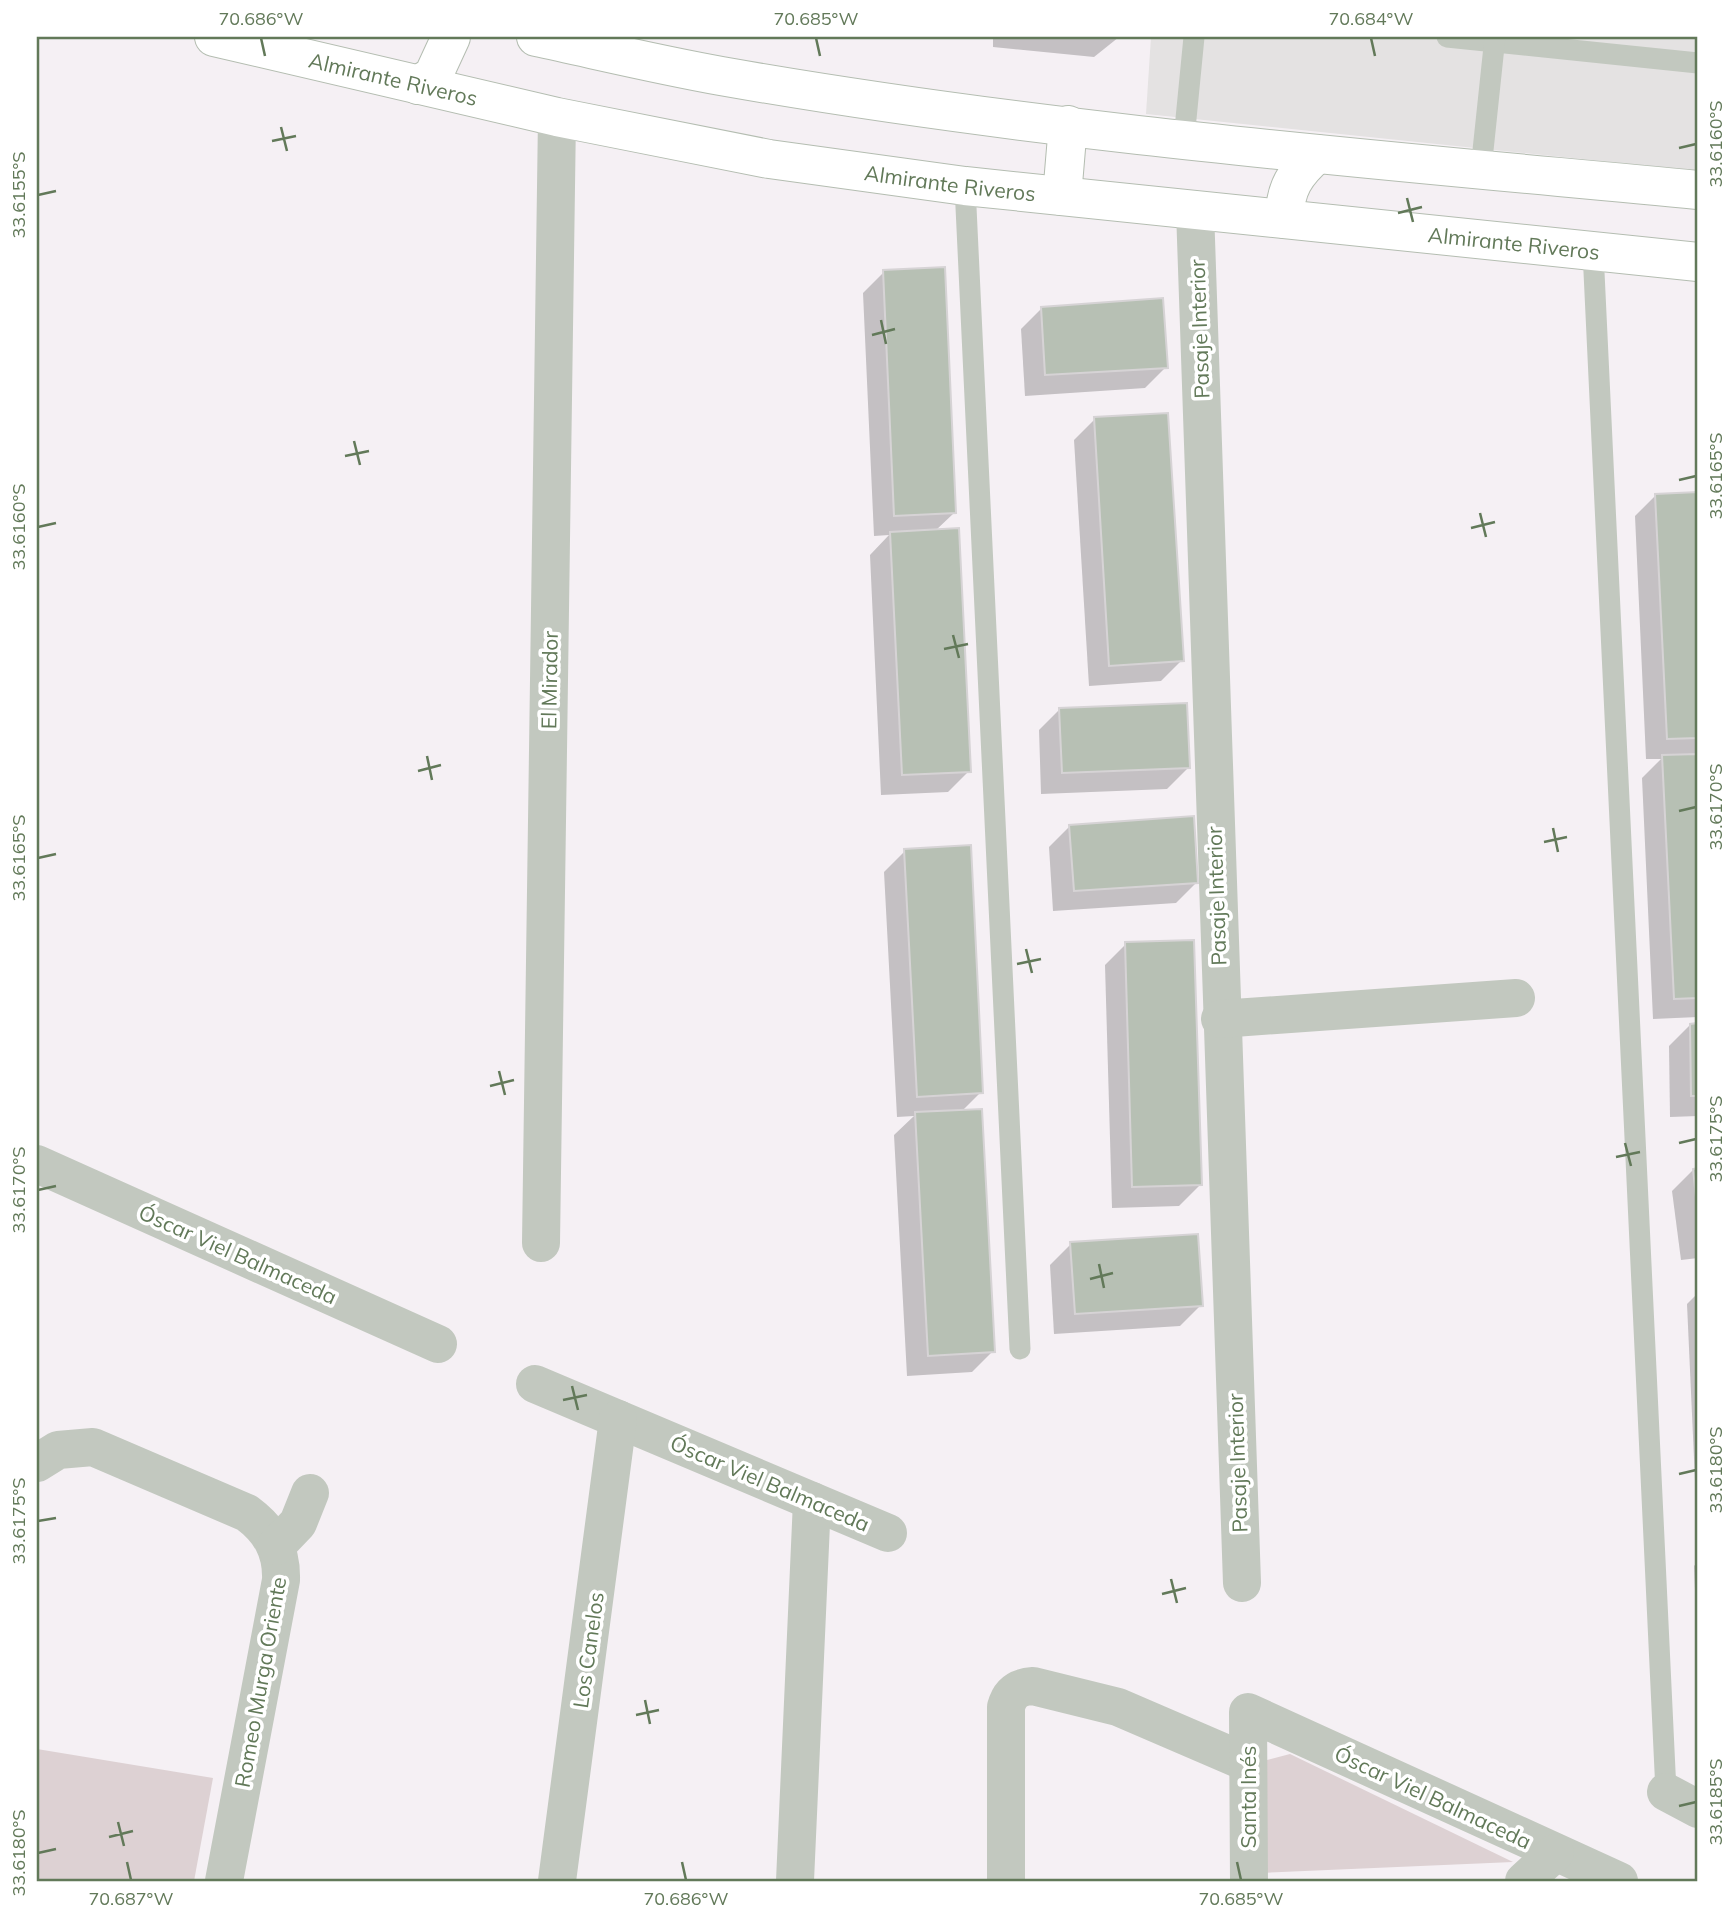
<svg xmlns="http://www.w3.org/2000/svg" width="1735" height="1918" viewBox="0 0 1735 1918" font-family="Mulish,sans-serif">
	<rect width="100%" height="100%" fill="#f5f0f4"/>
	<polygon fill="#e4e2e2" points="1151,37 1698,37 1698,171 1146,114"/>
	<g fill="#ddd1d3">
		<polygon points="37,1749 213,1778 194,1881 37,1881"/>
		<polygon points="1290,1754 1513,1862 1260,1873 1259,1762"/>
	</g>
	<g fill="#0003">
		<polygon points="1119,37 1094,57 993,47 993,38 986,38"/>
		<polygon points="884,272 954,513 935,531 969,771 948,792 881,795 870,555 889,535 874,536 863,293"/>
		<polygon points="1042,308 1166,367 1145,388 1025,396 1021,329"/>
		<polygon points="1095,419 1182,660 1161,681 1089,686 1074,440"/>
		<polygon points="1698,493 1698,1017 1653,1019 1642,778 1661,759 1646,759 1635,516 1656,495"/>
		<polygon points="1060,709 1188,768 1167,789 1041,794 1039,730"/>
		<polygon points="1070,826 1197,882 1176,903 1053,911 1049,847"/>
		<polygon points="905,851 981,1092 961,1112 993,1351 972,1372 907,1376 894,1135 914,1116 897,1117 884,872"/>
		<polygon points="1126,944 1200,1185 1179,1206 1112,1208 1105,965"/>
		<polygon points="1690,1025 1698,1025 1698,1116 1670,1117 1669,1046"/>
		<polygon points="1693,1170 1698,1170 1698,1258 1681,1260 1672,1191"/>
		<polygon points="1071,1244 1201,1305 1180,1326 1054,1334 1050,1265"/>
		<polygon points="1698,1293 1698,1547 1687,1304"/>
		<polygon points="1698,1561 1698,1662 1694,1566"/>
	</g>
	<g fill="#b7c0b4" stroke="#d6d3d5" stroke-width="2">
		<polygon points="945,267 956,513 894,516 883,270"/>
		<polygon points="1163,298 1168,368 1045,375 1041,307"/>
		<polygon points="1168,413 1184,661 1109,666 1094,417"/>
		<polygon points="1698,492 1698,738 1667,739 1655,494"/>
		<polygon points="959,528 971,772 902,775 890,532"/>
		<polygon points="1187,703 1190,768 1062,773 1059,708"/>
		<polygon points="1698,754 1698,998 1674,999 1662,755"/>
		<polygon points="1194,816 1198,883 1074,891 1069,825"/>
		<polygon points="971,845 983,1093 917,1097 904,849"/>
		<polygon points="1194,940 1202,1185 1132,1187 1125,942"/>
		<polygon points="1698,1023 1698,1096 1691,1096 1690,1024"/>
		<polygon points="982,1109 995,1352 928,1356 915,1112"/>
		<polygon points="1698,1168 1698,1216 1693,1169"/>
		<polygon points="1198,1234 1203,1306 1075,1314 1070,1242"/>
	</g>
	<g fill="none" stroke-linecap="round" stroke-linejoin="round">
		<g stroke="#b4bdb1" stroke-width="40">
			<g id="secondary">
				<path id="s1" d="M214,37l343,80 212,42 196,27 733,76"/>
				<path d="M536,37c61,13 123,28 185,39 323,57 651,83 977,114"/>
				<polyline points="418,85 433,76 451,37"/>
				<polyline points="1062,196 1068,125"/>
				<path d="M1285,219c-1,-30 11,-47 32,-65"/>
			</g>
		</g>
		<g stroke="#c2c8bf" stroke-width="21">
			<polyline points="1447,37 1698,63"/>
			<polyline points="1184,139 1194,37"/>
			<polyline points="1481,169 1495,37"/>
			<polyline points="965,186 1020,1349"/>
			<polyline points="1593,251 1666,1792"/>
		</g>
		<g stroke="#c2c8bf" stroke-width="38">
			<polyline points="1195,210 1242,1583"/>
			<polyline points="1220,1019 1516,998"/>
			<polyline points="37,1164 438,1344"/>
			<polyline points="541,1243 557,117"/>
			<polyline points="535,1384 888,1533"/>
			<path d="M37,1463l21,-13 35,-3 154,66c23,17 35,37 34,67l-57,301"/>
			<polyline points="276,1546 298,1523 310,1493"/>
			<polyline points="1666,1792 1698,1809"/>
			<polyline points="557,1881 618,1419"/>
			<polyline points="795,1881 812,1501"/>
			<path d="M1006,1881v-174c4,-15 12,-20 27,-21l85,21 130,56"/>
			<polyline points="1249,1881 1248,1712 1619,1881"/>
			<polyline points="1524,1881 1555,1853"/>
		</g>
		<use href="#secondary" stroke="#fff" stroke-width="38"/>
	</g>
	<path fill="none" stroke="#627959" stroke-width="2.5" d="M261,38l4,18M816,38l4,18M1371,38l4,18M281,127l6,24M272,141l24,-5M1679,148l17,-4M38,195l18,-4M1407,198l6,24M1398,213l24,-6M881,320l5,24M872,335l23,-6M354,441l6,24M345,456l24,-5M1679,480l17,-4M1480,513l6,24M38,527l18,-4M1471,528l24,-6M953,635l6,23M944,649l24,-5M427,756l5,24M418,771l23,-6M1679,811l17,-4M1553,828l5,24M1544,842l23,-5M38,858l18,-4M1026,949l6,24M1017,964l24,-5M499,1071l6,24M490,1086l24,-6M1625,1143l6,23M1679,1143l17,-4M1616,1157l24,-5M38,1190l18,-4M1099,1264l5,24M1090,1279l23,-6M572,1386l6,24M563,1400l24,-5M1679,1474l17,-4M38,1521l18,-3M1171,1579l6,24M1162,1594l24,-6M645,1700l5,24M636,1715l23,-5M1679,1806l17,-4M118,1822l6,24M109,1837l24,-6M38,1853l18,-4M127,1862l4,18M682,1862l4,18M1237,1862l4,18"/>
	<g text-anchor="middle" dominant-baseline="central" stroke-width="7" stroke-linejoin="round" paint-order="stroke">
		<g font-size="21" fill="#627959" stroke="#fff">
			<text stroke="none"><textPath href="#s1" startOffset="184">Almirante Riveros</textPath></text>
			<text stroke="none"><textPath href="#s1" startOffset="751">Almirante Riveros</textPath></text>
			<text stroke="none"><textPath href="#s1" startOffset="1318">Almirante Riveros</textPath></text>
			<text transform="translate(1199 329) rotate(-92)">Pasaje Interior</text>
			<text transform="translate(549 680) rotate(-89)">El Mirador</text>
			<text transform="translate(1216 896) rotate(-92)">Pasaje Interior</text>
			<text transform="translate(238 1254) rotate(24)">Óscar Viel Balmaceda</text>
			<text transform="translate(1237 1463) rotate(-92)">Pasaje Interior</text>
			<text transform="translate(770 1483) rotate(23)">Óscar Viel Balmaceda</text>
			<text transform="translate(588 1650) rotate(-82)">Los Canelos</text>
			<text transform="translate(260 1682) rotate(-80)">Romeo Murga Oriente</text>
			<text transform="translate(1248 1797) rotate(-90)">Santa Inés</text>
			<text transform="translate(1433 1797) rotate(25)">Óscar Viel Balmaceda</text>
		</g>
	</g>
	<rect width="1735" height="1918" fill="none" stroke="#ffffff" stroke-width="77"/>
	<rect x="38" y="38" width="1658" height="1842" fill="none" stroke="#627959" stroke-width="2.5"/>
	<g font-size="18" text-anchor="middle" fill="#627959">
		<text x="261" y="25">70.686°W</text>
		<text x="816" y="25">70.685°W</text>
		<text x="1371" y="25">70.684°W</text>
		<text transform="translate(1716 144) rotate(-90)" y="6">33.6160°S</text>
		<text transform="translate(19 195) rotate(-90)" y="6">33.6155°S</text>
		<text transform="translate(1716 476) rotate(-90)" y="6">33.6165°S</text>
		<text transform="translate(19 527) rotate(-90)" y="6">33.6160°S</text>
		<text transform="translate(1716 807) rotate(-90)" y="6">33.6170°S</text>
		<text transform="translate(19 858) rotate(-90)" y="6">33.6165°S</text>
		<text transform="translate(1716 1139) rotate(-90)" y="6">33.6175°S</text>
		<text transform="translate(19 1190) rotate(-90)" y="6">33.6170°S</text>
		<text transform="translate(1716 1470) rotate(-90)" y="6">33.6180°S</text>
		<text transform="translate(19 1521) rotate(-90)" y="6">33.6175°S</text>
		<text transform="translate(1716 1802) rotate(-90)" y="6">33.6185°S</text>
		<text transform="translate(19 1853) rotate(-90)" y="6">33.6180°S</text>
		<text x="131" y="1905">70.687°W</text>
		<text x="686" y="1905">70.686°W</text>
		<text x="1241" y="1905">70.685°W</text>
	</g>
</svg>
